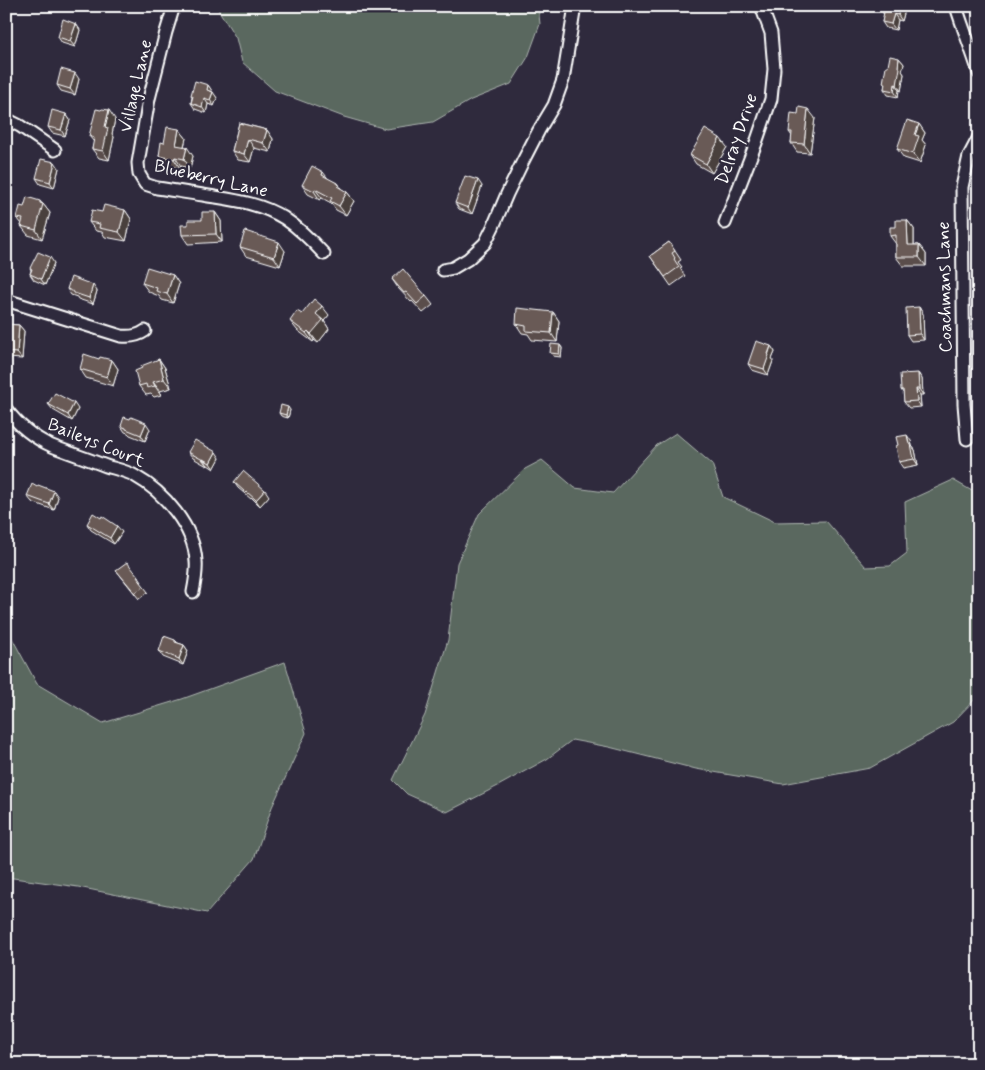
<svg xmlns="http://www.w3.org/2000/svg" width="985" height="1070" viewBox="0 0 985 1070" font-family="Mynerve,sans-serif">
	<rect width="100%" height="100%" fill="#2f2a3d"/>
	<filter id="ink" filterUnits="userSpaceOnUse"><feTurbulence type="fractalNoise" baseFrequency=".02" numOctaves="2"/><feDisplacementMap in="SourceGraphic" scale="10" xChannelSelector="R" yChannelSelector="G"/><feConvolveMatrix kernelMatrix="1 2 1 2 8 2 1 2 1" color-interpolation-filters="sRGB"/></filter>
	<g filter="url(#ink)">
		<g fill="#5a685f" stroke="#acb4af">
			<polygon points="216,6 538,6 540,24 528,57 511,84 471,100 433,122 386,129 344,117 275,91 242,62 236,38"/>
			<polygon points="676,433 712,464 723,497 775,522 826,521 866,567 890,566 907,553 905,502 953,480 979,495 979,695 953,722 870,768 783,784 696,769 609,747 572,740 547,759 498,786 447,812 407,794 393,780 425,715 448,640 457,563 479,514 525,469 542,460 575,488 613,493 657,445"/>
			<polygon points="6,627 37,684 103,723 182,699 285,662 306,733 272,807 254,859 207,913 78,887 6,877"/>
		</g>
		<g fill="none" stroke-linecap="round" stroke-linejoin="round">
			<g stroke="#fff" stroke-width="15">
				<g id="minor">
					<path d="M174,6l-8,26 -17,67 -11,64 1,11 6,10 12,4c15,2 30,5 46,7 29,5 55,7 81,23 15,10 28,23 40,36"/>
					<path d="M956,6c7,23 16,44 23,67"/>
					<polyline points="6,119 20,126 55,150"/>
					<polyline points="725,223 756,143 771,99 774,69 771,33 761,6"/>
					<polyline points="443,270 453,268 468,259 485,243 493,227 507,194 523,161 539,130 554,105 563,80 575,6"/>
					<path d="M6,300l115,36c9,1 17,0 24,-5"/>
					<path d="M6,409c12,16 28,29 46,37 18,7 36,13 54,20 10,3 21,5 29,10 29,16 59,51 61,85 1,10 -1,21 -3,31"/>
					<polyline points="967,439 964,404 962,187 969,156 979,137"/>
				</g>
			</g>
			<use href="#minor" stroke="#2f2a3d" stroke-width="11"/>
		</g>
		<g fill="#5a4d4b" stroke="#fff">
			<polygon points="601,6 614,6 611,10 608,8 607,10"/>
			<polygon points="906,6 902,21 898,20 896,30 886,28 882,22 884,15 882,11"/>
			<polygon points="76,24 80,30 75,47 62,43 58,37"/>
			<polygon points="899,58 904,64 902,71 904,74 901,91 899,90 898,97 888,95 884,89 885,85 883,83 888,66"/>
			<polygon points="79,79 75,95 61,91 57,85"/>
			<polygon points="208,85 212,91 212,92 217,98 214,106 208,104 206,113 195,109 191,103 192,97 191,95"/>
			<polygon points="66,114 70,120 65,136 52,133 48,127"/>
			<polygon points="815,118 810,153 797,152 791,143 792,136 789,132"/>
			<polygon points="115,119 112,134 114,137 109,160 99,158 92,149 94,142 89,136"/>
			<polygon points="239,123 267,130 273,139 270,152 254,148 250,162 238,160 232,151"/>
			<polygon points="919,124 925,133 922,140 926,145 920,163 904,158 897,149"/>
			<polygon points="179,129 186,138 184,147 193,156 190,168 181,166 180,168 165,165 159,156 164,143"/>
			<polygon points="727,147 712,173 696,164 690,155"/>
			<polygon points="59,168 54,188 40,184 36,178"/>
			<polygon points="328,179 339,184 341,189 347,192 354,201 346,215 336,210 331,203 322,198 320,200 308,194 302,185"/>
			<polygon points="482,186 472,214 459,209 455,203"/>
			<polygon points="42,203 43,204 50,213 42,239 28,235 21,226 22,224 17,218 24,207"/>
			<polygon points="125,210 131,219 126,241 105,237 102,232 96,231 89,222 102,212"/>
			<polygon points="215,212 221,221 222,242 188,244 182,235 188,225 202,220"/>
			<polygon points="907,220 914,229 914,245 919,245 926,254 926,266 903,266 896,257 896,244 890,236"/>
			<polygon points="669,242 681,260 678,262 682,267 680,268 685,276 671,286 650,256"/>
			<polygon points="240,247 285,251 280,266 246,256"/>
			<polygon points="54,263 45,285 34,280 30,274 31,270 30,268"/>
			<polygon points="173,275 179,284 173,303 162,300 159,296 149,292 142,283"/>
			<polygon points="392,279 426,296 433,305 423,313 412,301 411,302 398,288"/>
			<polygon points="67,289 97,291 93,304 78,299 77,297 71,295"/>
			<polygon points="919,307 923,314 924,340 911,341 907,335"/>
			<polygon points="553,312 559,321 557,342 532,340 528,334 522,333 516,324"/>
			<polygon points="302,314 329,315 324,321 329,329 318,343 314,340 313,342 297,330 290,321"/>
			<polygon points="6,324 19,325 24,331 22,359 8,358 6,356"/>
			<polygon points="560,345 562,348 561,357 553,356 550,353"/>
			<polygon points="771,346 775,352 772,359 773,361 768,375 752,370 748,364"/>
			<polygon points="99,359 112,360 118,369 113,386 86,378 80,369"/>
			<polygon points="159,359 165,368 171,388 160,391 161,395 154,397 151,394 146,395 139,386 142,368"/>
			<polygon points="918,373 922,379 923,395 920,395 921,407 909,408 904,402 904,394 901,390"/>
			<polygon points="48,404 78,409 72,421 53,410"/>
			<polygon points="290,410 288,418 281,416 279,413"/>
			<polygon points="121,426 150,429 145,441 130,435 128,433 125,432"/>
			<polygon points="911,441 912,446 915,450 918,465 903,468 899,462"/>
			<polygon points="188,452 220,458 214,469 208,465 207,466 193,458"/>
			<polygon points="234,482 269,496 260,506 252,498 251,499 238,488"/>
			<polygon points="37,487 58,497 54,510 32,502 27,496"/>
			<polygon points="87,524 122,532 114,544 91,530"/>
			<polygon points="116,570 138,576 142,582 141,583 148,592 139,599"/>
			<polygon points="175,640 178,643 184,645 188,651 183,665 163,657 159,651"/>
		</g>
		<g fill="#4a3f3d" stroke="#fff">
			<polygon points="604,6 607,6 608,8 607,10"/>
			<polygon points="608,6 614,6 611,10"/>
			<polygon points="900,6 906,6 902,21 898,15"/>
			<polygon points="894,14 898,20 896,30 891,24"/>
			<polygon points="76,24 80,30 75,47 70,41"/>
			<polygon points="899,58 904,64 902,71 904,74 901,91 897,85 898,67"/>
			<polygon points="75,73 79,79 75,95 70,89"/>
			<polygon points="895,84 899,90 898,97 894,91"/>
			<polygon points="208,85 212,91 211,96 207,90"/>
			<polygon points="213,92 217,98 214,106 210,100"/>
			<polygon points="204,98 208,104 206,113 202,107"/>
			<polygon points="808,109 815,118 810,153 804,144"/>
			<polygon points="109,110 115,119 112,134 114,137 109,160 103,151 105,127"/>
			<polygon points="66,114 70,120 65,136 61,130"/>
			<polygon points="919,124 925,133 922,140 926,145 920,163 913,154 915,135"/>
			<polygon points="179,129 186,138 182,154 176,145"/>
			<polygon points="267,130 273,139 270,152 263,143"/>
			<polygon points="720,138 727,147 712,173 706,164"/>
			<polygon points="248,139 254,148 250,162 244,154"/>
			<polygon points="187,147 193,156 190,168 184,159"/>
			<polygon points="175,157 181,166 180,168 174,159"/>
			<polygon points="55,162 59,168 54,188 50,182"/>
			<polygon points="323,172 330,181 322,175"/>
			<polygon points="478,180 482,186 472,214 468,208"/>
			<polygon points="315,189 322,198 320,200 314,191"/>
			<polygon points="347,192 354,201 346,215 339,206"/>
			<polygon points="40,201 43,205 43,204 50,213 42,239 36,230"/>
			<polygon points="125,210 131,219 126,241 119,232"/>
			<polygon points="215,212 221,221 222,242 216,234"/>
			<polygon points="907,220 914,229 914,254 908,245"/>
			<polygon points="279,242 285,251 280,266 274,257"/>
			<polygon points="919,245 926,254 926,266 919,257"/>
			<polygon points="50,257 54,263 45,285 41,279"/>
			<polygon points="173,275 179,284 173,303 167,294"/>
			<polygon points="93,285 97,291 93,304 89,298"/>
			<polygon points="322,306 329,315 324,321 329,329 318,343 311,334 316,314"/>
			<polygon points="919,307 923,314 924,340 920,334"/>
			<polygon points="553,312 559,321 557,342 551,333"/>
			<polygon points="19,325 24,331 22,359 17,353"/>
			<polygon points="308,331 314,340 313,342 306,333"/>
			<polygon points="560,345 562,348 561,357 559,354"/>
			<polygon points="771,346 775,352 772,359 773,361 768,375 764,369"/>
			<polygon points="159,359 165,368 171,388 164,379"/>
			<polygon points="112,360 118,369 113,386 107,377"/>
			<polygon points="918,373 922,379 923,395 919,389"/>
			<polygon points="153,382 160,391 161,395 155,386"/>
			<polygon points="916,389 920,395 921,407 917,401"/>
			<polygon points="74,403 78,409 72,421 68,415"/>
			<polygon points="288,407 290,410 288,418 286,415"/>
			<polygon points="146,423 150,429 145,441 141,435"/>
			<polygon points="907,435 911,441 912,446 915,450 918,465 914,459 909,444"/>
			<polygon points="216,452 220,458 214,469 210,463"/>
			<polygon points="203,459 208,465 207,466 203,460"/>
			<polygon points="265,490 269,496 260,506 256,500"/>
			<polygon points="54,491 58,497 54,510 49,504"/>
			<polygon points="117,526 122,532 114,544 110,538"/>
			<polygon points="184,645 188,651 183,665 179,659"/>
		</g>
		<g fill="#695a57" stroke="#fff">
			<polygon points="883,6 900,6 898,15 894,14 891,24 882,22 884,12 882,11"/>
			<polygon points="63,19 76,24 70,41 58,37"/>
			<polygon points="890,56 899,58 898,67 900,68 897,85 895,84 894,91 884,89 885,83 883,83 886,66 888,66"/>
			<polygon points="61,69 75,73 70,89 57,85"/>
			<polygon points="195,81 208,85 207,90 213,92 210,100 204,98 202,107 191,103 193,96 191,95"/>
			<polygon points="799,107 808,109 804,144 791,143 792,132 789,132 791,113 798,114"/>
			<polygon points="96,109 101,110 102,109 109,110 105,127 108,128 103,151 92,149 94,138 89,136"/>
			<polygon points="52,110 66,114 61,130 48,127"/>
			<polygon points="907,120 919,124 915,135 919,136 913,154 897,149"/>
			<polygon points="239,123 267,130 263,143 248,139 244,154 232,151"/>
			<polygon points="167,127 179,129 176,145 187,147 184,159 175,157 174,159 159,156 161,142 164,143"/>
			<polygon points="705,129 720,138 706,164 690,155"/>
			<polygon points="41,159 55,162 50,182 36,178"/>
			<polygon points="312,166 323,172 322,175 339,184 337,186 347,192 339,206 330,201 332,198 315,189 314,191 302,185"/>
			<polygon points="465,176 478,180 468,208 455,203"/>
			<polygon points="27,197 40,201 40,203 43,204 36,230 21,226 23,219 17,218 20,206 24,207"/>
			<polygon points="104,205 125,210 119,232 99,228 100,224 89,222 92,210 102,212"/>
			<polygon points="202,212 215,212 216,234 182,235 181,225 188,225 188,220 202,220"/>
			<polygon points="896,220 907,220 908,245 919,245 919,257 896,257 896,235 890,236 890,227 896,227"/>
			<polygon points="245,231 279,242 274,257 240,247"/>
			<polygon points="669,242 675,251 672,253 675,258 674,259 679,267 665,277 650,256"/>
			<polygon points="38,252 50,257 41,279 30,274 32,269 30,268"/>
			<polygon points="147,267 173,275 167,294 156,291 157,288 142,283"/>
			<polygon points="403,269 426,296 417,304 406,292 404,293 392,279"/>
			<polygon points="71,277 93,285 89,298 74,293 74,292 67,289"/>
			<polygon points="314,299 322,306 316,314 323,320 311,334 308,331 306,333 290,321 297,311 302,314"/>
			<polygon points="919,307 920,334 907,335 906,308"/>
			<polygon points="517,308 553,312 551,333 526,331 526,326 516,324"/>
			<polygon points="6,324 19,325 17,353 6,352"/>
			<polygon points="756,341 771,346 768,354 769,355 764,369 748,364"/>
			<polygon points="551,344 560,345 559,354 550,353"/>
			<polygon points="84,354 99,359 100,357 112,360 107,377 80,369"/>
			<polygon points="159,359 164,379 153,382 155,386 147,388 146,384 139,386 135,371 142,368 141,366"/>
			<polygon points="918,373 919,389 916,389 917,401 904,402 903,390 901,390 900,374"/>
			<polygon points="55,393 74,403 68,415 48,404"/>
			<polygon points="281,405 288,407 286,415 279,413"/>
			<polygon points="124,417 130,419 131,417 146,423 141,435 126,429 126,428 121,426"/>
			<polygon points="907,435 909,444 911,444 914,459 899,462 896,446 898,445 896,437"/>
			<polygon points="195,440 216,452 210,463 203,459 203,460 188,452"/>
			<polygon points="243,471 265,490 256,500 247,492 246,493 234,482"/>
			<polygon points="32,484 37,487 38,485 54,491 49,504 27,496"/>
			<polygon points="93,513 101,518 102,516 117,526 110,538 87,524"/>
			<polygon points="127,562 138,576 137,577 144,586 135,593 116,570"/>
			<polygon points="164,636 175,640 175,642 184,645 179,659 159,651"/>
			<polygon points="437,1061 448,1064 434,1064 434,1062 436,1063"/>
		</g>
	</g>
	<g text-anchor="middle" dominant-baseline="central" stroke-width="4.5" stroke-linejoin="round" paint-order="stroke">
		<g font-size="18" fill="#fff" stroke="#2f2a3d">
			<text transform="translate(136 86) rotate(-77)">Village Lane</text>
			<text transform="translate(737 139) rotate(-71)">Delray Drive</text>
			<text transform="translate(211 179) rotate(13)">Blueberry Lane</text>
			<text transform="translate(945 287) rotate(-91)">Coachmans Lane</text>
			<text transform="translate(96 443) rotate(22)">Baileys Court</text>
		</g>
	</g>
	<rect width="985" height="1070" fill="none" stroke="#2f2a3d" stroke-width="25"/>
	<rect x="12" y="12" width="960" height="1045" fill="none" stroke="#fff" stroke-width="2" filter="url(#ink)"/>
</svg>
